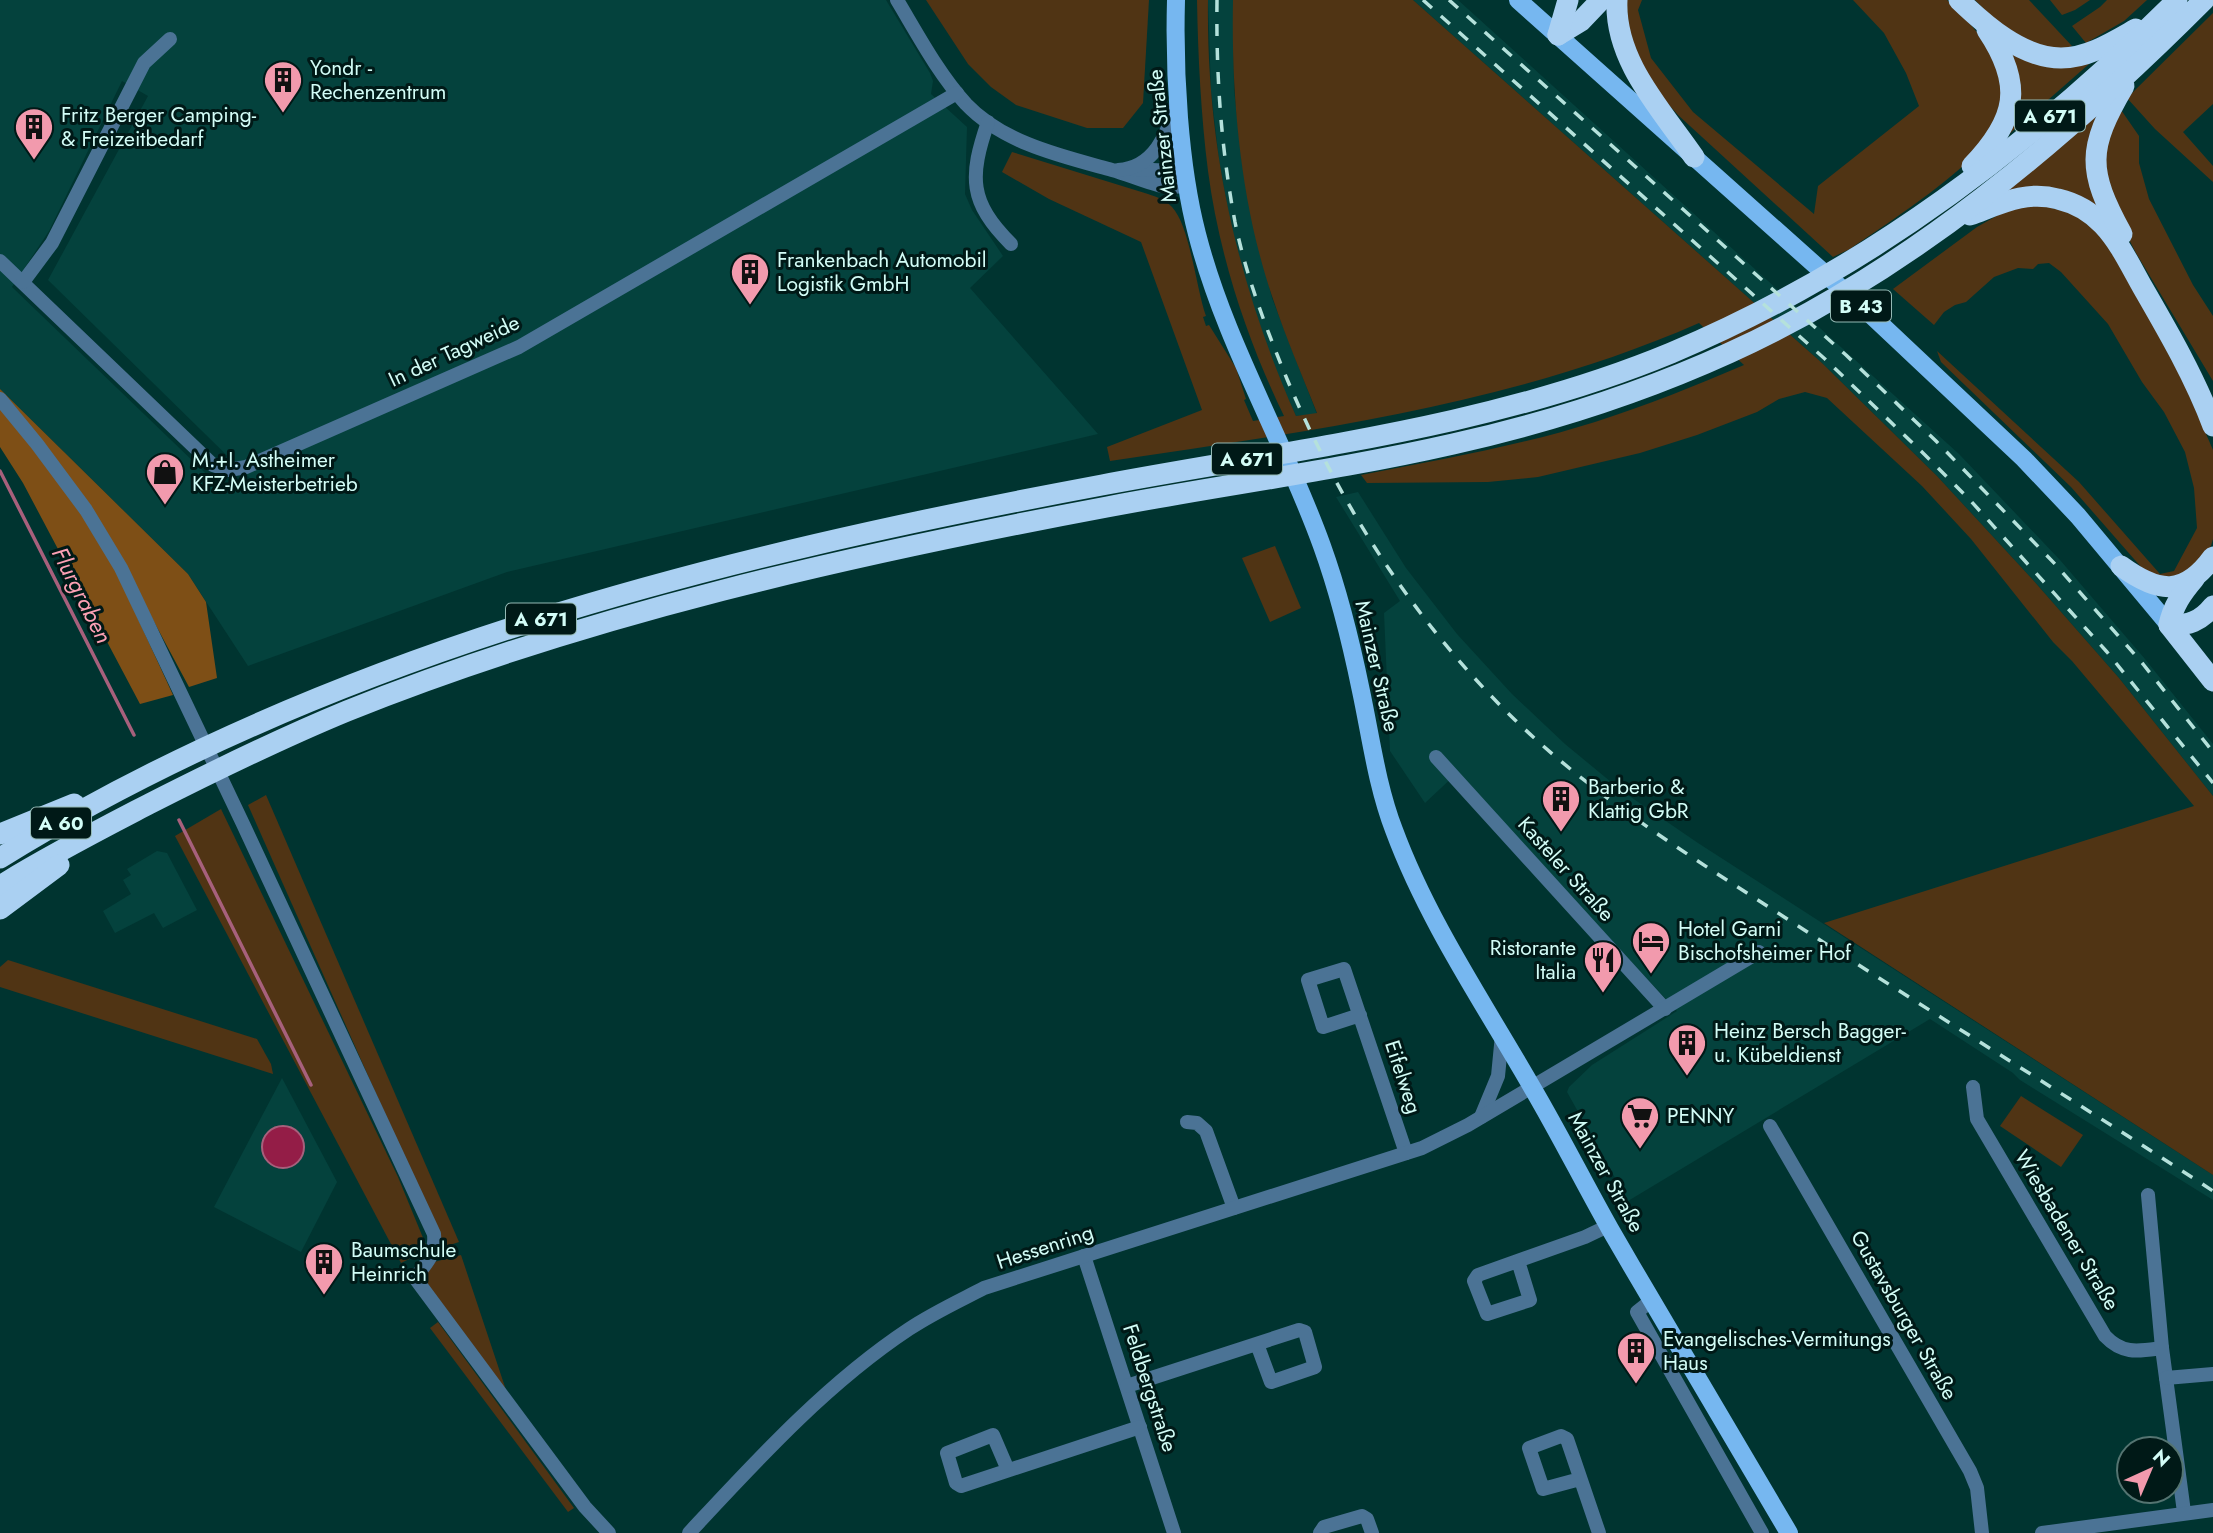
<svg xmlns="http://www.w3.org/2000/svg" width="2213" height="1533" viewBox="0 0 2213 1533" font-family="Jost,sans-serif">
	<rect width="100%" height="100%" fill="#003430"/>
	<g fill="#04423d" fill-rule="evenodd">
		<path d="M0,0h886l44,73 3,8 -2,13 36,33 -2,67 7,16 31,46 -33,32 128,146 -591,138 -259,94 -60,-92 -188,-185zM122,81l26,15 -100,184 204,200 -27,12 -213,-205 37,-56z"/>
		<polygon points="1208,0 1233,0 1234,90 1242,162 1255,231 1272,298 1317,414 1296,416 1275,370 1253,308 1231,228 1219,160 1211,91"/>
		<polygon points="1413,0 1458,0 1959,454 2060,560 2145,659 2213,744 2213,796 2119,678 2033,580 1937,476 1822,363"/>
		<polygon points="1358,492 1406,568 1457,634 1512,694 1565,744 1622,791 1698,843 2213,1175 2213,1200 2020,1080 2013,1073 1930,1019 1628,1201 1567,1092 1569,1087 1592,1065 1677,1011 1457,773 1425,803 1390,751 1384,613 1400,601 1336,497"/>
		<polygon points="157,851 167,853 197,910 163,928 154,913 115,933 103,911 131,894 123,880 131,875 127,869"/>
		<polygon points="282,1078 337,1182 301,1252 214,1207"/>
	</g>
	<g fill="#503414">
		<polygon points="926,0 1149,0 1143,103 1123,128 1087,128 1016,105 991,87 968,64"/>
		<path d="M1197,0h11c-2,146 29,283 88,416l21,-3c-15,-38 -31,-75 -44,-114 -32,-93 -42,-201 -40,-299h180l409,363 115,113 96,104 86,98 94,118v379l-389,-252 370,-117 -122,-145 -19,-19 -82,-103 -49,-53 -95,-88 -22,-6 -26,7 -22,13 -60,23 -57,18 -102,24 -50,5 -121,1 -6,-8c78,-15 158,-29 234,-53 50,-16 100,-36 149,-57l-45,-42c-186,82 -389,108 -589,138l-3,-14 95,-37 -61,-168 -92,-43 -47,-27 10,-20 136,42c9,3 17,6 24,13 18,19 24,81 34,109l-3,1 3,9 3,-1 27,43 10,31 -2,1 9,21 31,-5c-37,-76 -65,-161 -76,-245 -7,-56 -10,-114 -11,-171z"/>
		<path d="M1626,0h16l-4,10 13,48 42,54 121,102 4,-28 101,-80 -13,-33 -22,-40 -31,-33h94c31,30 66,69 55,116 -10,41 -116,108 -152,133l-17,8 -155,-142 -25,-28 -23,-43z"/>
		<path d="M1975,0h54l43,46c-34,14 -75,-23 -97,-46z"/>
		<polygon points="2050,0 2090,0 2075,10 2062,15"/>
		<polygon points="2107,0 2147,0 2124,21 2086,43 2072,26 2100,7"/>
		<polygon points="2213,13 2213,104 2183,132 2213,166 2213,182 2155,129 2127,98"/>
		<polygon points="2004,44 2097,57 1998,144"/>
		<polygon points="2119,107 2139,136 2139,163 2149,199 2193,285 2213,316 2213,381 2136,253 2116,214 2101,165"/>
		<polygon points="2097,113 2089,142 2109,224 2084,203 1986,206"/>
		<polygon points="2034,203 2081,216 2113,250 2184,383 2213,450 2213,539 2209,552 2188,578 2148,575 2071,487 1941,362 1937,351 2079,482 2160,574 2174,571 2197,528 2194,488 2185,452 2164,412 2142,382 2108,324 2061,272 2049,263 2038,264 2033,269 2018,268 1994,277 1966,302 1955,305 1944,312 1934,325 1893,289 1977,227 2007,210"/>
		<polygon points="1275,546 1301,608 1270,622 1242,558"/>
		<polygon points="266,795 459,1242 444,1247 248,805"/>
		<polygon points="221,809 398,1177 428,1250 401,1263 175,836"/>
		<polygon points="8,960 257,1039 271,1064 273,1074 0,987 0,967"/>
		<polygon points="2021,1096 2083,1135 2061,1167 2000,1126"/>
		<polygon points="461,1255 508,1396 423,1278 434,1262"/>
		<polygon points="438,1322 574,1508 568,1512 430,1328"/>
	</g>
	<g fill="#7e4f16">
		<polygon points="0,389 188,574 206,602 217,678 189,687 109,538 0,395"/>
		<polygon points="0,406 86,519 116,571 173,695 140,704 23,483 0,447"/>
	</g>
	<circle fill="#941d47" stroke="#a7607c" stroke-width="2" cx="283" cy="1147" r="21"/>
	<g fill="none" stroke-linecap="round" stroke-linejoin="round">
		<g stroke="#a7607c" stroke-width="3.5">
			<polyline points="0,471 134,735"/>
			<polyline points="179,820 311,1085"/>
		</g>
		<g stroke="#4b7395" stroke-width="14">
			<path d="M897,0c21,35 41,73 69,104 37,39 95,52 146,66 15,4 30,11 46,15l11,2 19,-1"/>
			<path d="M988,122c-19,55 -19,80 23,122"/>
			<polyline points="1133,169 1172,171 1188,186"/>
			<path d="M1118,170c36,-2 49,-35 58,-66"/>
			<polyline points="0,261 213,465 229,470 246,467 519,347 957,93"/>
			<polyline points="23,282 52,243 144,63 170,39"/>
			<path d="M0,399l37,45 49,66 35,58 122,256 191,410c2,21 -7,28 -19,44l170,229 24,26"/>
			<polyline points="1436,757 1665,1009"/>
			<polyline points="1360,1015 1323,1027 1308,980 1344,969 1406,1153"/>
			<path d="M1973,1087l4,32 128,217c18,19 34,15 57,12"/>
			<polyline points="1481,1117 1498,1076 1502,1035"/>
			<polyline points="1187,1122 1197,1123 1206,1131 1234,1208"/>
			<polyline points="1770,1126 1970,1471 1977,1488 1982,1533"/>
			<polyline points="2148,1195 2162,1348 2184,1512"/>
			<polyline points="1084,1256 1174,1533"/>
			<polyline points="1518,1261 1530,1300 1487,1314 1474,1281 1478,1275 1585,1237 1608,1226"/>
			<polyline points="1652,1300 1637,1312 1762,1533"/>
			<polyline points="2166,1378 2213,1374"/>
			<polyline points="1127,1386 1299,1330 1305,1332 1315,1367 1271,1382 1257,1344"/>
			<polyline points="1008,1470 993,1435 947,1453 956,1483 961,1486 1140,1427"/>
			<polyline points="1580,1479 1543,1489 1529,1448 1561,1436 1567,1439 1599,1533"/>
			<path d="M689,1533c68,-73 137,-149 220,-204 24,-16 50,-28 75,-41l438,-140 46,-23 291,-173"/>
			<polyline points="1320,1533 1324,1527 1362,1516 1367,1519 1372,1533"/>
			<polyline points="2042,1533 2213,1510"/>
		</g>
		<g stroke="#76b7f0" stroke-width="18">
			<path d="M1176,0c-2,71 3,165 21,234 28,109 87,206 125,312 17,47 29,96 39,145 10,47 16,95 33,139 34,92 91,175 139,259 27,46 51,94 77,140 59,102 120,203 179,304"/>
			<polyline points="1518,0 1870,314 2024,459 2078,516 2169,625"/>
		</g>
		<g stroke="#aad0f2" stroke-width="21">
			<path d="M1617,0c-3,61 45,110 77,157"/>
			<path d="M1959,0c26,25 63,58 102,58 27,0 52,-16 75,-29"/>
			<polyline points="1558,35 1581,21 1601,0"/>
			<polyline points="1558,35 1568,0"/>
			<path d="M1972,166c45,-47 52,-81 15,-136"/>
			<path d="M1970,215c30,-11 56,-25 88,-16 17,4 33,13 45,26 17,18 28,42 40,63 26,45 52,90 70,138"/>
			<path d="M2122,234c-35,-64 -35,-85 2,-148"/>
			<path d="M2121,566c37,27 63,31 92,-9"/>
			<path d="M2194,579c-12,14 -21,27 -25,46l44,56"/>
			<path d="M2169,625c19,1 32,-4 44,-19"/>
			<polyline points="0,834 74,804"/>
			<path d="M0,858c333,-206 722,-302 1102,-373 191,-36 388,-57 569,-132 191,-80 360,-207 506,-353"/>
			<path d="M0,886c48,-30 99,-56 149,-82 65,-33 130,-65 198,-93 241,-97 504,-156 760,-204 115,-22 232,-37 346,-63 94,-21 188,-51 276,-91 181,-82 336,-214 475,-353"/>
			<polyline points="0,909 59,865"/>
		</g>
		<g stroke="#b5e1db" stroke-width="3.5" stroke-dasharray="12 12" stroke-linecap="butt">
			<path d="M1217,0c-1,75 4,148 18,222 11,54 31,106 52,157 54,128 128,244 228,341 84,81 183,141 280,204 139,90 280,177 418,267"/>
			<polyline points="1423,0 1825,359 1924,454 1970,500 2107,652 2213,783"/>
			<polyline points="1449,0 1846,355 1936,441 2055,564 2143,664 2213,752"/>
		</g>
	</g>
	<defs>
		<g id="building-pin" transform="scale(2.0125)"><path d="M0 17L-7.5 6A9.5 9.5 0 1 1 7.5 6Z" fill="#f29aad" stroke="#001917"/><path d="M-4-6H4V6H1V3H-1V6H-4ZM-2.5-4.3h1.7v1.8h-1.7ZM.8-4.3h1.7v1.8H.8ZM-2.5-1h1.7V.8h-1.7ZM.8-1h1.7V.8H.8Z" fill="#111"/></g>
		<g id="shop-pin" transform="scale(2.0125)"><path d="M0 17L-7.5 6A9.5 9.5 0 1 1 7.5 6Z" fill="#f29aad" stroke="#001917"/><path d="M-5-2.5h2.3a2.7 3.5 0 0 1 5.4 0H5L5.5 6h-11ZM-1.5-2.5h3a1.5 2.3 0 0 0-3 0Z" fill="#111"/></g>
		<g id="hotel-pin" transform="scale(2.0125)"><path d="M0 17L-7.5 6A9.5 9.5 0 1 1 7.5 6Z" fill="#f29aad" stroke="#001917"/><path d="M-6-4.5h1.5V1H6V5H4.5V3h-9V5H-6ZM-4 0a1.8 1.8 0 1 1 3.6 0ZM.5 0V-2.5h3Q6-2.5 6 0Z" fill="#111"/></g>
		<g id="restaurant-pin" transform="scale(2.0125)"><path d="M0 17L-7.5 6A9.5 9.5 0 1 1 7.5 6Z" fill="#f29aad" stroke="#001917"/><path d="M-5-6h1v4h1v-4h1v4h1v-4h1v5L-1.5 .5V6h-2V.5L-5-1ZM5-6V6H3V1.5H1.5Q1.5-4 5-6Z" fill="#111"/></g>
		<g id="supermarket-pin" transform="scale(2.0125)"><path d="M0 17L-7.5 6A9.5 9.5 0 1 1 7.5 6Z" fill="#f29aad" stroke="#001917"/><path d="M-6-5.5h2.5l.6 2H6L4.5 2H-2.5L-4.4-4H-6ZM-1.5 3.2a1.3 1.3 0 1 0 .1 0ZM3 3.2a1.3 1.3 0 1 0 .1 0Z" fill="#111"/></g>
	</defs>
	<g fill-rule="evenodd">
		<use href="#building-pin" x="283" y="80"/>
		<use href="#building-pin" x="34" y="127"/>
		<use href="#building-pin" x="750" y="272"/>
		<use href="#shop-pin" x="165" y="472"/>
		<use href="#building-pin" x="1561" y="799"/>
		<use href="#hotel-pin" x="1651" y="941"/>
		<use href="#restaurant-pin" x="1603" y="960"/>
		<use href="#building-pin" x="1687" y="1043"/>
		<use href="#supermarket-pin" x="1640" y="1116"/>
		<use href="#building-pin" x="324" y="1262"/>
		<use href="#building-pin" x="1636" y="1351"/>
	</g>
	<g text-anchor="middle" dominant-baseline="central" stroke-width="6" stroke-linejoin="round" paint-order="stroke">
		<g fill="#001917" stroke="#94b9b4" stroke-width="2">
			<rect x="2015" y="100.5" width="70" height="31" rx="5"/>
			<rect x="1831" y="290.5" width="60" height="31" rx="5"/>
			<rect x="1212" y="443.5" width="70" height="31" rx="5"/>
			<rect x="506" y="603.5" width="70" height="31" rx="5"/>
			<rect x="31" y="807.5" width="60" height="31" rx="5"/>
		</g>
		<g font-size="19" font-weight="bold" fill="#d3fdf7">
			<text x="2050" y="116">A 671</text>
			<text x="1861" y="306">B 43</text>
			<text x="1247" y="459">A 671</text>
			<text x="541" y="619">A 671</text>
			<text x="61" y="823">A 60</text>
		</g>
		<g font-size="21" fill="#d3fdf7" stroke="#001917" text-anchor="start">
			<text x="310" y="68">Yondr -<tspan x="310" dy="24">Rechenzentrum</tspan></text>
			<text x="61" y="115">Fritz Berger Camping-<tspan x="61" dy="24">&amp; Freizeitbedarf</tspan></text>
			<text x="777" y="260">Frankenbach Automobil<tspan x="777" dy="24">Logistik GmbH</tspan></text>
			<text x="192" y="460">M.+I. Astheimer<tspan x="192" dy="24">KFZ-Meisterbetrieb</tspan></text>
			<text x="1588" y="787">Barberio &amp;<tspan x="1588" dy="24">Klattig GbR</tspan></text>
			<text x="1678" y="929">Hotel Garni<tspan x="1678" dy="24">Bischofsheimer Hof</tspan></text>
			<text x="1576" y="948" text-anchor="end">Ristorante<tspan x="1576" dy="24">Italia</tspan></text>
			<text x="1714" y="1031">Heinz Bersch Bagger-<tspan x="1714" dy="24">u. Kübeldienst</tspan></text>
			<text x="1667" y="1116">PENNY</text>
			<text x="351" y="1250">Baumschule<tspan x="351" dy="24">Heinrich</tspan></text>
			<text x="1663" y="1339">Evangelisches-Vermitungs<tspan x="1663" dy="24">Haus</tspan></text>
		</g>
		<g font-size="21" fill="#d3fdf7" stroke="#001917">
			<text transform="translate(1162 136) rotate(-96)">Mainzer Straße</text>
			<text transform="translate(454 351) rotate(-25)">In der Tagweide</text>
			<text transform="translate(1377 666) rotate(77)">Mainzer Straße</text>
			<text transform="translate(1566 869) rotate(48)">Kasteler Straße</text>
			<text transform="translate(1403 1077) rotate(72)">Eifelweg</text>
			<text transform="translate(1606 1172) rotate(61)">Mainzer Straße</text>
			<text transform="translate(2067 1230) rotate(59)">Wiesbadener Straße</text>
			<text transform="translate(1045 1247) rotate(-18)">Hessenring</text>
			<text transform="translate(1904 1315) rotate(60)">Gustavsburger Straße</text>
			<text transform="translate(1150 1388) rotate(72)">Feldbergstraße</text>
		</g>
		<g font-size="23" font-style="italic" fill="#fca0b4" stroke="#001917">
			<text transform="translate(82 595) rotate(63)">Flurgraben</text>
		</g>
	</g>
	<g transform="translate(2150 1470) rotate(44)"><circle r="33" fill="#001917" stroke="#547471" stroke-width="2"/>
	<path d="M0-5L12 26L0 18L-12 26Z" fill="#f29aad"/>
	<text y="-10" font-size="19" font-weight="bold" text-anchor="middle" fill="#d3fdf7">N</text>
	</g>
</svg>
